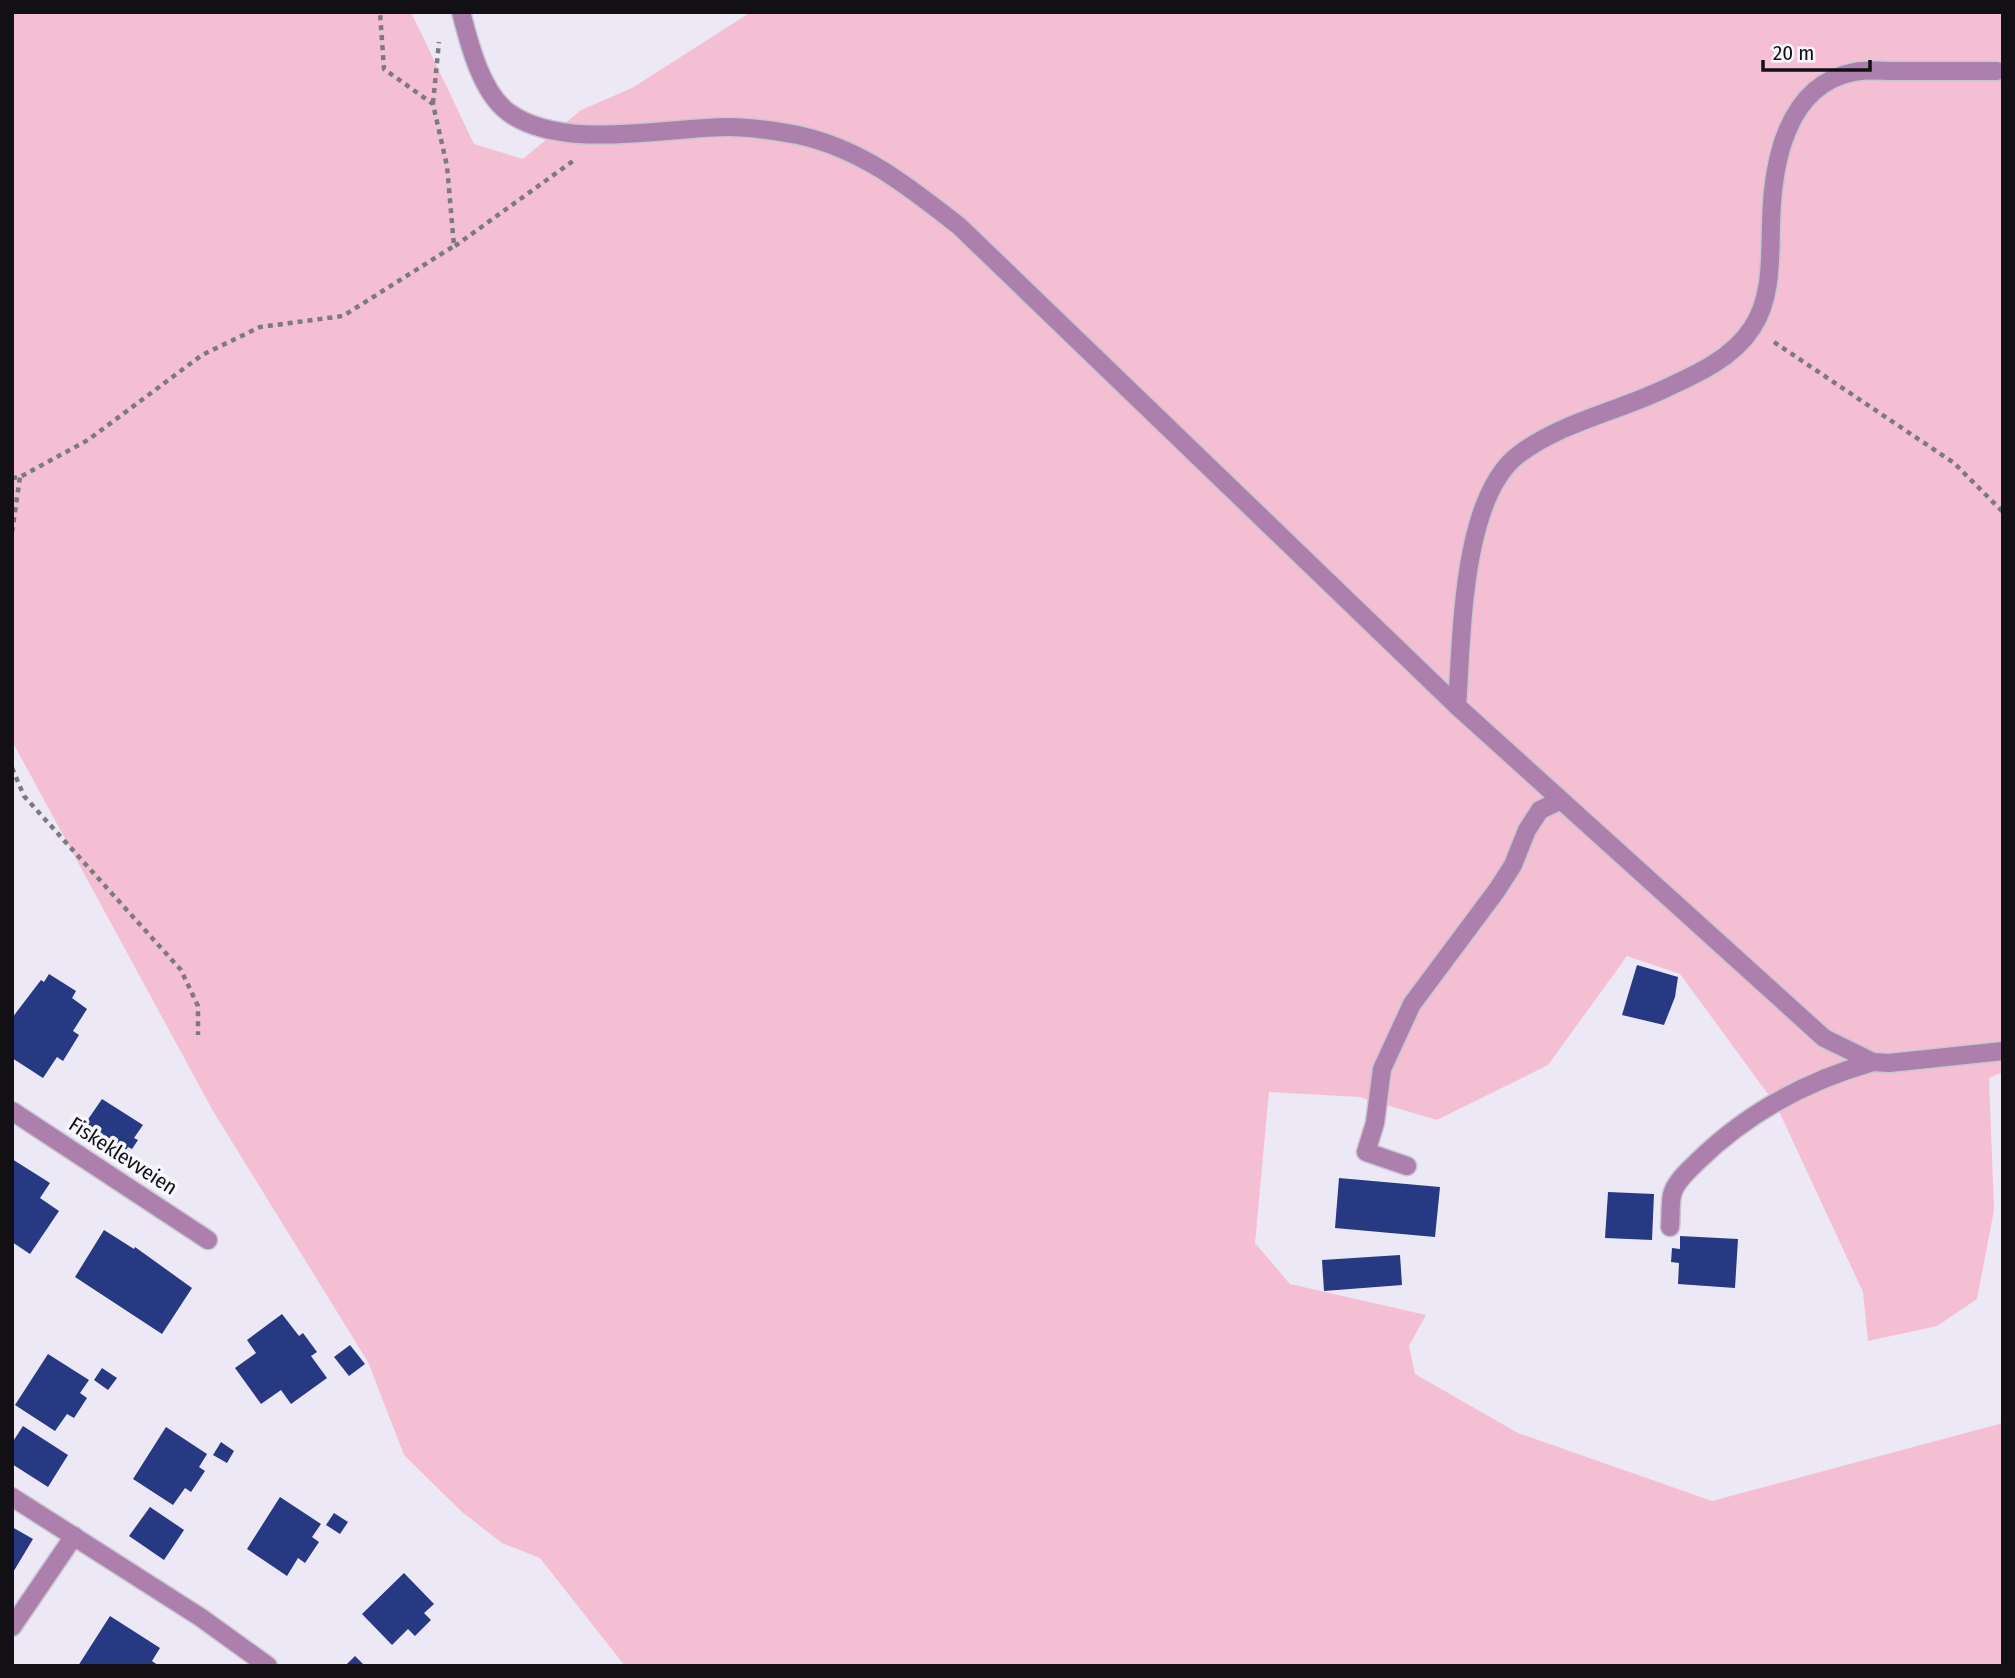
<svg xmlns="http://www.w3.org/2000/svg" width="2015" height="1678" viewBox="0 0 2015 1678" font-family="'Fira Sans Condensed',sans-serif">
	<rect width="100%" height="100%" fill="#ece8f5"/>
	<polygon fill="#f5bfd3" points="12,12 411,12 474,144 523,159 581,110 632,88 751,12 2003,12 2003,1072 1989,1078 1994,1210 1977,1299 1937,1326 1868,1341 1863,1292 1776,1105 1680,974 1627,956 1548,1065 1437,1120 1359,1097 1269,1092 1255,1243 1290,1284 1426,1315 1409,1346 1415,1374 1518,1433 1712,1501 2003,1423 2003,1666 625,1666 540,1558 502,1543 462,1512 404,1455 368,1362 213,1111 12,741"/>
	<g fill="#273983">
		<polygon points="1637,965 1678,977 1675,997 1664,1025 1622,1015"/>
		<polygon points="49,974 76,991 72,998 87,1009 73,1031 79,1035 63,1061 57,1057 43,1078 12,1058 12,1018 41,980 44,982"/>
		<polygon points="102,1099 143,1125 134,1138 138,1140 132,1149 128,1147 121,1158 80,1131"/>
		<polygon points="12,1159 50,1183 40,1198 59,1211 30,1254 12,1242"/>
		<polygon points="1339,1178 1440,1187 1435,1237 1335,1228"/>
		<polygon points="1608,1192 1654,1194 1652,1240 1605,1238"/>
		<polygon points="104,1230 134,1249 135,1247 192,1288 162,1334 75,1277"/>
		<polygon points="1680,1236 1738,1239 1735,1288 1678,1284 1679,1263 1671,1262 1672,1248 1680,1249"/>
		<polygon points="1400,1255 1402,1285 1324,1291 1322,1260"/>
		<polygon points="282,1314 299,1336 303,1333 317,1352 311,1356 327,1378 291,1404 281,1390 261,1404 235,1368 256,1353 247,1340"/>
		<polygon points="350,1345 365,1364 349,1376 334,1357"/>
		<polygon points="48,1354 89,1380 80,1393 87,1398 74,1418 67,1414 55,1431 15,1405"/>
		<polygon points="102,1368 117,1378 108,1390 94,1380"/>
		<polygon points="23,1426 68,1455 48,1487 12,1464 12,1443"/>
		<polygon points="166,1427 207,1454 199,1467 205,1471 191,1492 185,1488 173,1505 133,1479"/>
		<polygon points="221,1442 234,1451 227,1463 213,1455"/>
		<polygon points="280,1497 321,1524 312,1537 319,1542 305,1563 298,1558 287,1576 247,1549"/>
		<polygon points="150,1507 184,1530 164,1560 129,1536"/>
		<polygon points="334,1513 348,1522 340,1534 326,1525"/>
		<polygon points="12,1527 33,1539 12,1574"/>
		<polygon points="404,1573 434,1604 424,1613 431,1620 415,1636 408,1629 392,1645 362,1614"/>
		<polygon points="110,1616 160,1648 152,1661 159,1666 78,1666"/>
		<polygon points="355,1656 365,1666 345,1666"/>
	</g>
	<g fill="none" stroke-linecap="round" stroke-linejoin="round">
		<g stroke="#c9c5d1" stroke-width="21">
			<g id="service">
				<path d="M1457,706c5,-67 4,-207 61,-251 42,-32 97,-43 144,-65 33,-15 70,-31 90,-62 20,-30 18,-69 19,-103 1,-59 14,-140 83,-153 13,-3 29,-1 43,-1 33,0 67,0 100,0"/>
				<polyline points="1407,1166 1366,1152 1375,1123 1382,1069 1412,1004 1497,890 1513,865 1527,830 1540,810 1559,801"/>
				<path d="M1670,1227c1,-10 0,-22 2,-32 3,-13 16,-24 26,-34 50,-49 108,-80 175,-99"/>
			</g>
		</g>
		<g stroke="#c9c5d1" stroke-width="21">
			<g id="minor">
				<path d="M461,12c8,31 20,80 47,100 54,40 158,15 221,15 22,0 47,4 69,8 64,14 110,51 161,91l498,480 367,332 49,24 16,1 114,-12"/>
				<polyline points="12,1111 208,1240"/>
				<polyline points="12,1497 200,1617 268,1666"/>
				<polyline points="12,1627 74,1536"/>
			</g>
		</g>
		<g stroke="#7c7982" stroke-width="4.5" stroke-dasharray="5 5" stroke-linecap="butt">
			<polyline points="433,103 439,42"/>
			<polyline points="455,246 573,161"/>
			<polyline points="1774,342 1954,463 2003,512"/>
			<polyline points="12,478 20,477 88,440 202,355 260,327 343,316 454,246 447,166 433,104 384,69 380,12"/>
			<polyline points="12,532 20,477"/>
			<polyline points="12,768 24,796 181,970 198,1006 198,1035"/>
		</g>
		<use href="#service" stroke="#ac7fac" stroke-width="18"/>
		<use href="#minor" stroke="#ac7fac" stroke-width="18"/>
	</g>
	<g text-anchor="middle" dominant-baseline="central" stroke-width="7" stroke-linejoin="round" paint-order="stroke">
		<g font-size="21" fill="#121015" stroke="#f9f7fe">
			<text transform="translate(123 1156) rotate(33)">Fiskeklevveien</text>
		</g>
	</g>
	<rect width="2015" height="1678" fill="none" stroke="#121015" stroke-width="28"/>
	<path d="M1763 60v10h107v-10" fill="none" stroke="#121015" stroke-width="3.5"/>
	<text x="1773" y="60" font-size="21" fill="#121015" stroke="#f9f7fe" stroke-width="5" paint-order="stroke">20 m</text>
</svg>
